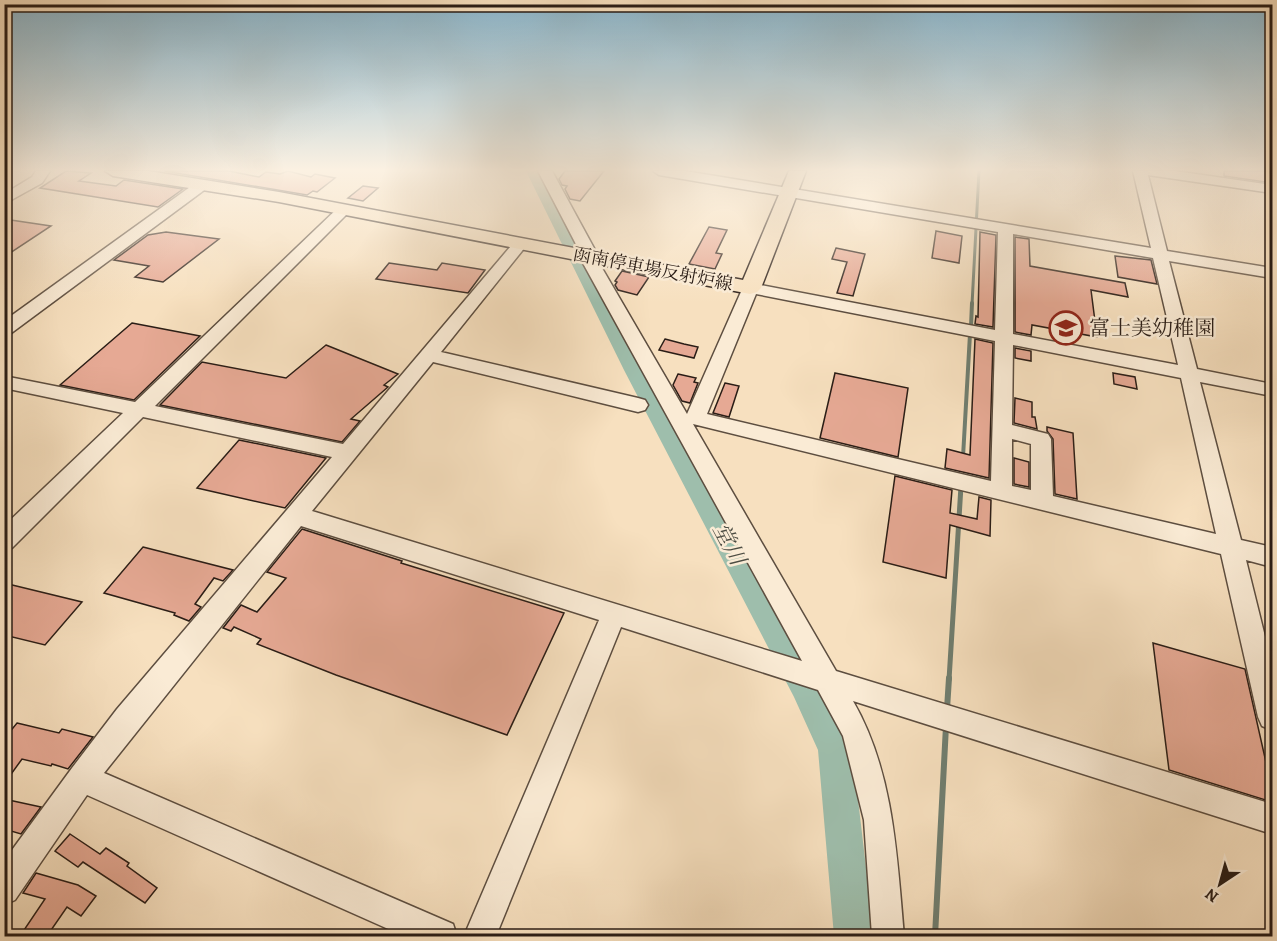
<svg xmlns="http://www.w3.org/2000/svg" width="1277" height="941" viewBox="0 0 1277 941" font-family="Alegreya,'Noto Serif JP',serif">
	<rect width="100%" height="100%" fill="#f7e0bf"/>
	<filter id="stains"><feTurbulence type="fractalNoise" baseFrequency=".00333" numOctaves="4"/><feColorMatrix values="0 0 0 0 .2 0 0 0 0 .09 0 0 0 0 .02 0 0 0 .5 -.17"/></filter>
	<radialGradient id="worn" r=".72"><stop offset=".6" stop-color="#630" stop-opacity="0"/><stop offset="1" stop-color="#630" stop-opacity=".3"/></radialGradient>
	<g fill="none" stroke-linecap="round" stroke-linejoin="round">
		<polyline stroke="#707e70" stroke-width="3" points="972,305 979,171"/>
		<g stroke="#707e70" stroke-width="4">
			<polyline points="971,326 972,303"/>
			<polyline points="963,457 970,334"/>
		</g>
		<polyline stroke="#707e70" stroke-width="5" points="949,680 961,486"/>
		<g stroke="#707e70" stroke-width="6">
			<polyline points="947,709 949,678"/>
			<polyline points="935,936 946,726"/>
		</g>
		<path fill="#9ebeac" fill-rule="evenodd" d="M526,171h16c61,116 122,231 185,345 43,76 92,151 125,232l22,188h-40l-16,-186 -24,-53 -170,-327z"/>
	</g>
	<g fill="#e6a994" stroke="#2a1d16" stroke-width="1.5">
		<polygon points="66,171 91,173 79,181 116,186 124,180 183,189 158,207 40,188"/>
		<polygon points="164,171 229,171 259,177 266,172 280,174 288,171 311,177 315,174 335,178 317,192 313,191 307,195"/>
		<polygon points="565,171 604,171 580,201 570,199 565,189 567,186 562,185 559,179"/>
		<polygon points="1224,171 1272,171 1272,183 1224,176"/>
		<polygon points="363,186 378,188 363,201 348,198"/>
		<polygon points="4,219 51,226 4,257"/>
		<polygon points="709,227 727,230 716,253 722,254 715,269 689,264"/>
		<polygon points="936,231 962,236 959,263 932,258"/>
		<polygon points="166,232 219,239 163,282 135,277 149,266 114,260 148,235"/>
		<polygon points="980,232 996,235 993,327 975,324 976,316 978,317"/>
		<polygon points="1015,237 1029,239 1030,266 1125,283 1128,297 1091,290 1097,337 1032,325 1031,335 1015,332"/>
		<polygon points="836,248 865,254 853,296 837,293 847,262 832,259"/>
		<polygon points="1115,256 1151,260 1157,284 1118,277"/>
		<polygon points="389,263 437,270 442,263 485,270 468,293 376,279"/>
		<polygon points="622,271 649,277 637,295 618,290 615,285 617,282 615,281"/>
		<polygon points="132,323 200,336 134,400 60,385"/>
		<polygon points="665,339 684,344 698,347 694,358 659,350"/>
		<polygon points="975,339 993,343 989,478 945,468 947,449 970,455"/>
		<polygon points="326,345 398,374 384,385 388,387 351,419 360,421 342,442 160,405 202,362 286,378"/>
		<polygon points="1015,348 1031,351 1031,361 1015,358"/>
		<polygon points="835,373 908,388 898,457 820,438"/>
		<polygon points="1113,373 1135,377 1137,389 1114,384"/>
		<polygon points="678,374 696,378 694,382 698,383 690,403 682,401 673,385"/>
		<polygon points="725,383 739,386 729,417 713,413"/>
		<polygon points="1015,398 1032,402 1032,417 1035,417 1037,429 1014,423"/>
		<polygon points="1047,427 1073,433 1077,499 1055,494 1053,439 1047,431"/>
		<polygon points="239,440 326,458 285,508 197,488"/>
		<polygon points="1014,458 1029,462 1029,487 1014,484"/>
		<polygon points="895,476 952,490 950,513 977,519 979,497 991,500 990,536 950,525 946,578 883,562"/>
		<polygon points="302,529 402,561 401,563 564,613 507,735 336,675 257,644 261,639 234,627 231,631 223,628 241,605 257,612 286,578 267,572"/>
		<polygon points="143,547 233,570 223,581 214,578 195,604 201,607 189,621 174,615 175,613 104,593"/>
		<polygon points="4,583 82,602 45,645 4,635"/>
		<polygon points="1153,643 1245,669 1272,789 1272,802 1169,770"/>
		<polygon points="17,723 59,733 62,729 93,737 68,769 52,764 51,766 22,759 4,784 4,739"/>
		<polygon points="4,799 41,807 21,834 4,829"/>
		<polygon points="70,834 100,854 106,848 129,863 127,866 157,888 145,903 83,862 78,867 55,851"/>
		<polygon points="36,873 78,885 96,896 81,916 67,907 47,936 32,936 22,933 45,899 23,893"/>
	</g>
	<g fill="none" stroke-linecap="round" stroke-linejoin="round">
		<g stroke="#5d4e40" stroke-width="3">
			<g id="minor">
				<polygon points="36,171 50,171 42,183 4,204 4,194 32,177"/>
				<path d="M538,171h14l43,79v6l92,158 57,-129 6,-2 245,47 3,-98 -339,-57 -6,-4h32l466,77 -18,-77h42l97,14v8l-124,-18 19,76 105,17v10l-103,-17 28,108 75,15v12l-72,-14 41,158 31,7v20l-26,-7 26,105v65l-10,-4 -4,-9 -37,-163 -528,-130 143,247 436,133v30l-419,-133c41,71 44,156 51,235h-32l-8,-116 -21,-84 -25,-46 -197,-63 -125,309h-32l135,-316 -298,-94 -197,247 349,151 4,12h-53l-317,-141 -72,105 -11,5v-44l68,-93 45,-59 215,-252 -189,-40 -131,131 -8,2v-24l119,-113 -119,-25v-12l131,26 205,-196 5,-1 7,4 -197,197 188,38 173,-204h10l3,3 -3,3 -85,106 197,46 7,2 3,5 -3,5 -7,2 -205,-50 -121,149 490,150 -223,-405v-6zM1013,234l140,24 25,107 -165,-31zM756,294l239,47 -4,140 -284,-67zM1013,345l168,33 35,156 -163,-38 -2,-57 -3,-5 -36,-9zM1012,439l19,5v46l-19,-4z"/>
				<polygon points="202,181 209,185 207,188 10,334 4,335 4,321 197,182"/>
			</g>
		</g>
		<g stroke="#2a1d16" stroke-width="3">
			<polygon id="major" points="105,171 148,171 279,192 743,280 789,171 806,171 761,288 757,292 750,294 279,202 113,176"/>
		</g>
		<use href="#minor" fill="#faebd5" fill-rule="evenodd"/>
		<use href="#major" fill="#f7e0bf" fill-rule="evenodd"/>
	</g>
	<linearGradient id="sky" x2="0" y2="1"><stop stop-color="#8ab8d0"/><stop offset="0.56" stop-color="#fbf1e2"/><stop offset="1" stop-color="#fbf1e2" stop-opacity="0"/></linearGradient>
	<rect width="1277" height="303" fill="url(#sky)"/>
	<defs>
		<g id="school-ring" transform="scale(1.725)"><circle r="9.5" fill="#faebd5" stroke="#8f2418" stroke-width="1.5"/><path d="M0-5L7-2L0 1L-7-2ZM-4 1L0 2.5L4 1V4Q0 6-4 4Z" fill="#8f2418"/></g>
	</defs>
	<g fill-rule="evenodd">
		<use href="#school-ring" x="1066" y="328"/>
	</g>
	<g text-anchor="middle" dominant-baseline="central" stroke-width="5" stroke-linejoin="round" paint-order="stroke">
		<g font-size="18" fill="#2a1d16" stroke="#faebd5">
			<text transform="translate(653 269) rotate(11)">函南停車場反射炉線</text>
		</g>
		<g font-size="21" fill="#2a1d16" stroke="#faebd5" text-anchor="start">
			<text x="1089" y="328">富士美幼稚園</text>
		</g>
		<g font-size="22" font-style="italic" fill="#4d4d43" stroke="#faebd5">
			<text transform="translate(729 544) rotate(62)">堂川</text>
		</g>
	</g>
	<rect width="1277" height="941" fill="none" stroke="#f7e0bf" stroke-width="24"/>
	<rect x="6" y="6" width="1265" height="929" fill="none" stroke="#2a1d16" stroke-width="3"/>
	<rect x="12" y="12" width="1253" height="917" fill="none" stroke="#2a1d16" stroke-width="1.5"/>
	<g transform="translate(1220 884) rotate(216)" stroke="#faebd5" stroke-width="4.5" paint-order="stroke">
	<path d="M0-4.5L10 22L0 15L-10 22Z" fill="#2a1d16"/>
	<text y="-9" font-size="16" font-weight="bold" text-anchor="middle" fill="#2a1d16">N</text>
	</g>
	<rect width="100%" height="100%" filter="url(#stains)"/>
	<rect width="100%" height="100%" fill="url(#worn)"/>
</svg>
